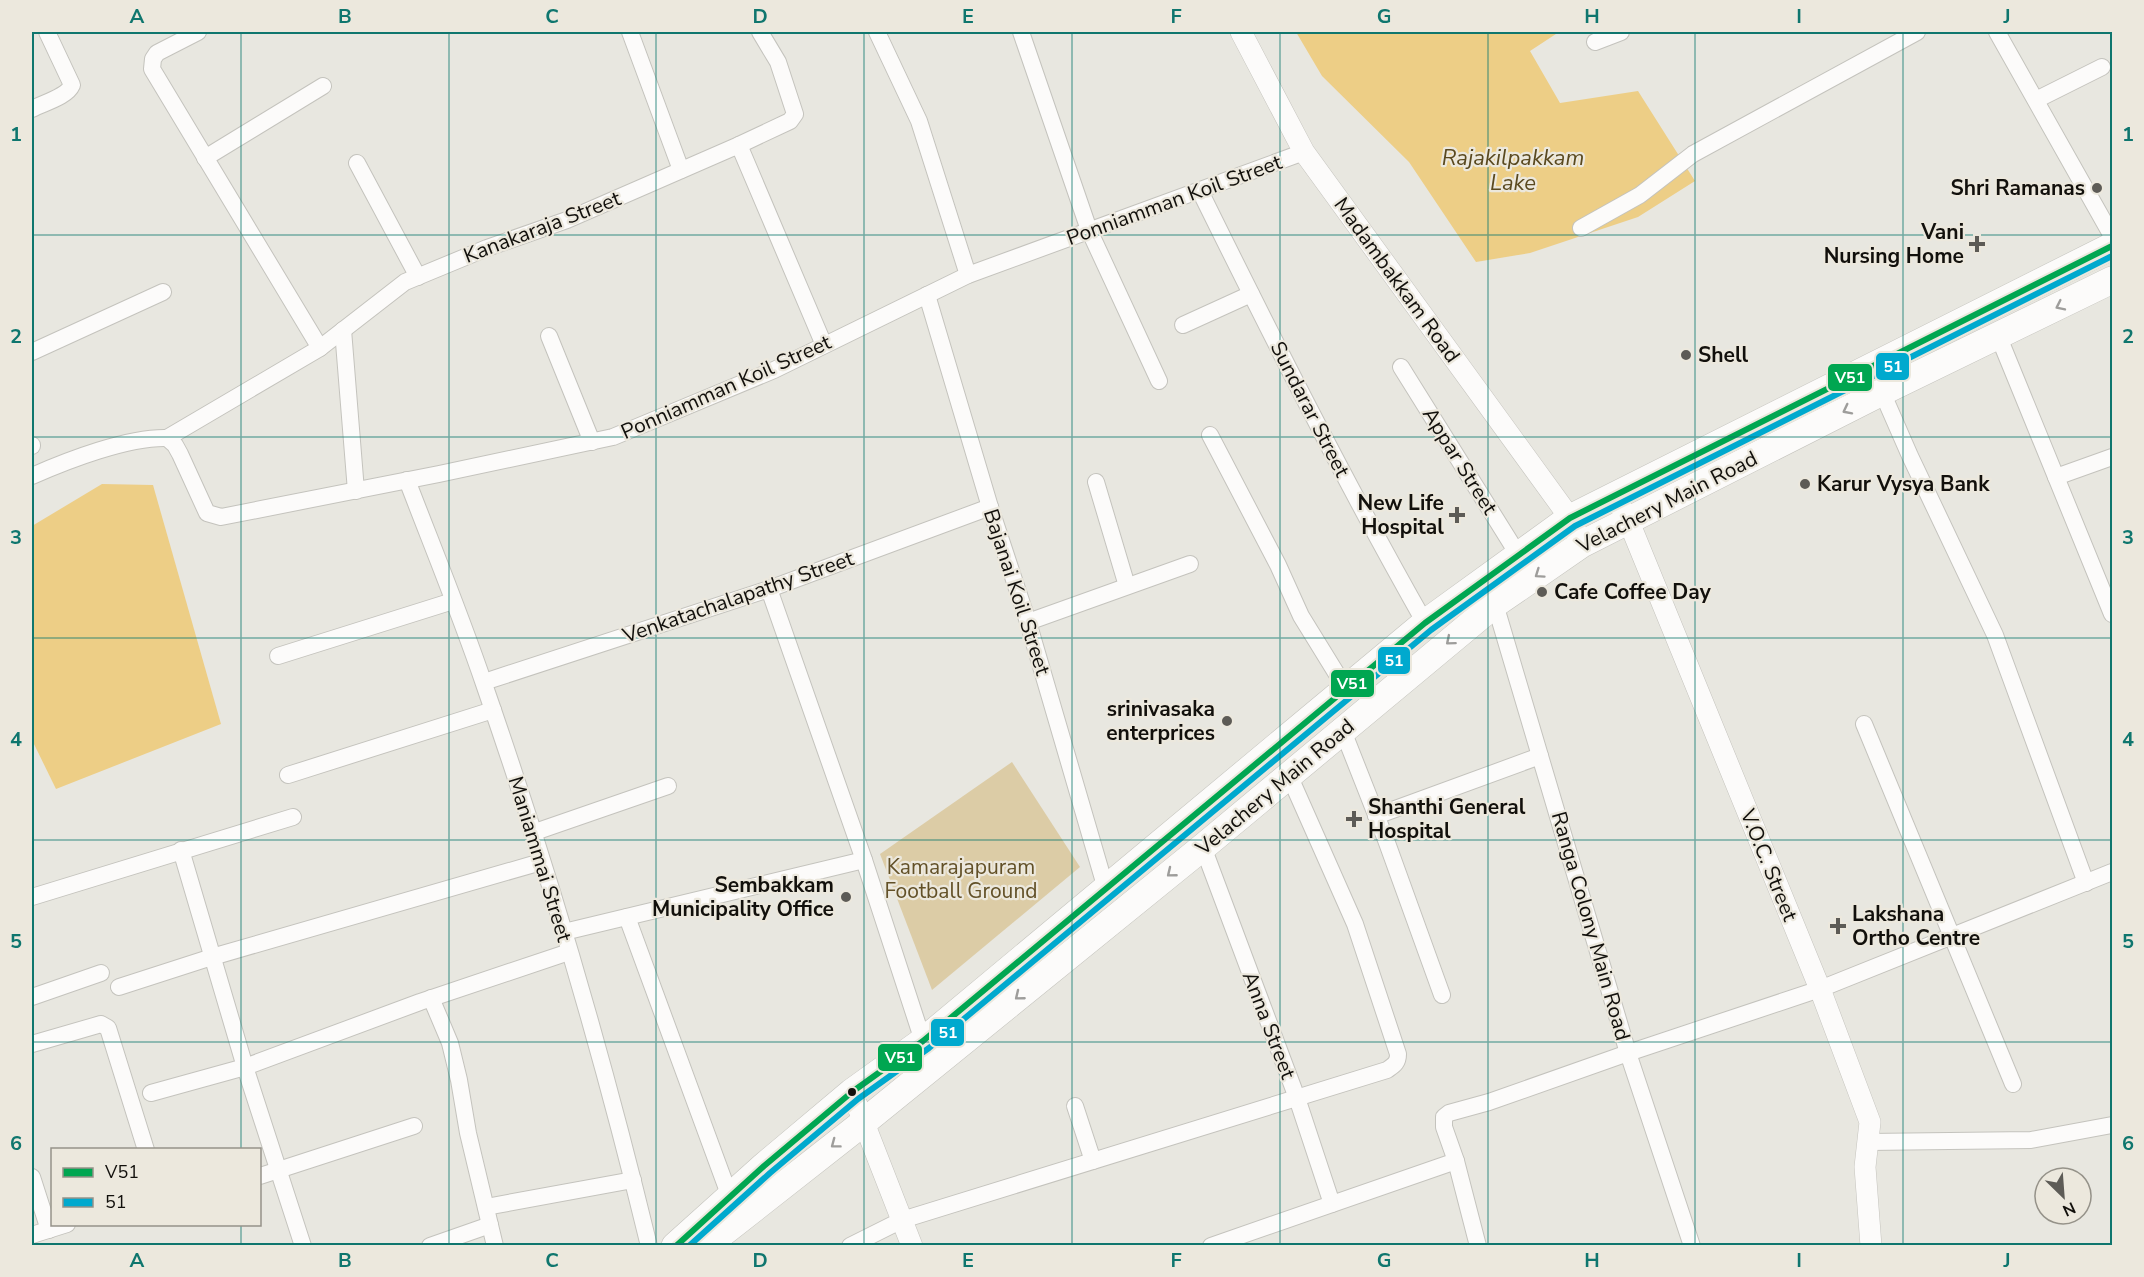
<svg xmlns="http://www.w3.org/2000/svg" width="2144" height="1277" viewBox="0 0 2144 1277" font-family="'Nunito Sans',sans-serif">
	<rect width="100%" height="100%" fill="#e8e7e0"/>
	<polygon fill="#dccca6" points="1012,762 1080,867 932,990 880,854"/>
	<g fill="#edce86">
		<polygon points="1296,32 1559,32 1530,51 1560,103 1638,91 1695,181 1638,217 1530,253 1476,262 1409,162 1322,76"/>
		<polygon points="102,484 153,485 221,724 56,789 32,740 32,526"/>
	</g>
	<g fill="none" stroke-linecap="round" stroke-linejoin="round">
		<g stroke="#c4c3bd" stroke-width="18">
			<g id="minor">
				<polyline points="198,32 157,53 153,59 152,69 320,348"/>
				<polyline points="630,32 681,170"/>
				<polyline points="877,32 919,121 968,275"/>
				<polyline points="1021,32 1089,230 1159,381"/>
				<polyline points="1997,32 2112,236"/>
				<polyline points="1595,42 1621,32"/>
				<polyline points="2036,100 2102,67"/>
				<path d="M32,109c11,-6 35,-12 40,-24l-25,-53"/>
				<polyline points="739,145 790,121 795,114 778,62 760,32"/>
				<polyline points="205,158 323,86"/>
				<polyline points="357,163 418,277"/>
				<path d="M1200,191c72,146 145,291 225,432"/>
				<polyline points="1581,228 1640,195 1693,154 1917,32"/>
				<polyline points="927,295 990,507 1028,622 1106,889"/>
				<polyline points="1183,325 1251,294"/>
				<polyline points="343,330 356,491"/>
				<polyline points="1998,335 2112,614"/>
				<polyline points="549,336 592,442"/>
				<polyline points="32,352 163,292"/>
				<polyline points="1401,367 1519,556"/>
				<polyline points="1882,392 1910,456 1995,635 2086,883"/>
				<polyline points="1210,435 1278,565 1301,616 1346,689"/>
				<polyline points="167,438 175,445 180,454 207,513 221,517 439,474 613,437 774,370 968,275 1304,152"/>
				<polyline points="167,438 320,348 405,282 487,248 567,220 739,145 824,345"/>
				<polyline points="32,445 32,446"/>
				<path d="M32,476c36,-16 96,-39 135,-38"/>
				<polyline points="2056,477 2112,457"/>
				<path d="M407,480c26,68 54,136 77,204 64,184 119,372 165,562"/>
				<polyline points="1096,482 1127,586"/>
				<polyline points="769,589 864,860 923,1041"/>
				<polyline points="1495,604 1628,1053 1692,1246"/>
				<polyline points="1028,622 1190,564"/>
				<polyline points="278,656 453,601"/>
				<polyline points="484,682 769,589 990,507"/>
				<polyline points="1864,724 2013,1084"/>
				<polyline points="1343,731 1386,840 1442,995"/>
				<polyline points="288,775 493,710"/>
				<polyline points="1376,816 1540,756"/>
				<polyline points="532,833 668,786"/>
				<polyline points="1203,847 1297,1098 1332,1204"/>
				<polyline points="181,850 245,1067 303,1246"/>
				<polyline points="32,897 293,817"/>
				<polyline points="627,917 730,1197"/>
				<polyline points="564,932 864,860"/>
				<polyline points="119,987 212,957 541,862"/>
				<polyline points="32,997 101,973"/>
				<polyline points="431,998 450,1043 459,1080 468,1133 495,1246"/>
				<polyline points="32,1044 101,1024 108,1028 146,1150"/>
				<polyline points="151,1093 245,1067 420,1002 569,952"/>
				<polyline points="1075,1106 1093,1161"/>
				<polyline points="1868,1142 2031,1140 2112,1125"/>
				<polyline points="260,1176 414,1126"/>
				<polyline points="32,1177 49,1230"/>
				<polyline points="486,1207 633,1180"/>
				<polyline points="32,1235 67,1224"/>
				<polyline points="430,1246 490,1225"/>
				<path d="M850,1246l52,-26 485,-150c7,-5 11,-7 11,-16l-43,-130 -66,-149"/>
				<polyline points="1211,1246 1456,1161"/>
				<polyline points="1478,1246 1456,1161 1444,1127 1444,1117 1449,1113 1489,1102 1628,1053 1820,989 2112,872"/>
			</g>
		</g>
		<g stroke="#c4c3bd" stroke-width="22">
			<g id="tertiary">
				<polyline points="1241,32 1304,152 1570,518 1582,544"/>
				<polyline points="1615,496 1629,522 1820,989 1870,1122 1865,1167 1871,1246"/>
				<polyline points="852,1092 912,1246"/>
			</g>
		</g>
		<g stroke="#c4c3bd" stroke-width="28">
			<g id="primary">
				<polyline points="675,1246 764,1166 852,1092 923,1041 1425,623 1570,518 2112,246"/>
				<polyline points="706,1246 864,1122 1203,847 1495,604 1582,544 1882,392 2112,280"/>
			</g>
		</g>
		<use href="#minor" stroke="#fcfbfa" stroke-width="16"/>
		<use href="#tertiary" stroke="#fcfbfa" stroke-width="21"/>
		<use href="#primary" stroke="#fcfbfa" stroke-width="27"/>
		<g stroke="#ece8dd" stroke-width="10">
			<polyline id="bus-1" points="676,1246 764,1166 852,1092 923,1041 1425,623 1570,518 2112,246"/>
		</g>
		<g stroke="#ece8dd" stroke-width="10">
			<polyline id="bus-2" points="689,1246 770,1173 858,1099 929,1048 1431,630 1575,526 2112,256"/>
		</g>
		<use href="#bus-1" stroke="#00a651" stroke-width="6"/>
		<use href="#bus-2" stroke="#00a9ce" stroke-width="6"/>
	</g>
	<defs><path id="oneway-chevron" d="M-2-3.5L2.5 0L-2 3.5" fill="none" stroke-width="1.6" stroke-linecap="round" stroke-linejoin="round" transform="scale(1.5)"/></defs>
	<g stroke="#9e9d9b">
		<use href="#oneway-chevron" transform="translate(2060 306) rotate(154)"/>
		<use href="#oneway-chevron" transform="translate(1847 410) rotate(153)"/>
		<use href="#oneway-chevron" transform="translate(1539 574) rotate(145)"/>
		<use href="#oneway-chevron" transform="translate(1450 641) rotate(140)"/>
		<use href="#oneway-chevron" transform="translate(1171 873) rotate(141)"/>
		<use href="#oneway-chevron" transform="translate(1019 996) rotate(141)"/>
		<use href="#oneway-chevron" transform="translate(835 1144) rotate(143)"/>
	</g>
	<path fill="none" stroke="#0f766e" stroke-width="1.5" stroke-opacity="0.55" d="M241,32v1118M449,32v1214M656,32v1214M864,32v1214M1072,32v1214M1280,32v1214M1488,32v1214M1695,32v1214M1903,32v1214M32,235h2080M32,437h2080M32,638h2080M32,840h2080M32,1042h2080M241,1224v22"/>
	<g fill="#5d5b56" stroke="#ece8dd" stroke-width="2">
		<circle cx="2097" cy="188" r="6"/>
		<path d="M1974 235h6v6h6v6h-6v6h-6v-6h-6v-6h6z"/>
		<circle cx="1686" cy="355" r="6"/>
		<circle cx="1805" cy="484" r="6"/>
		<path d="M1454 506h6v6h6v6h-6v6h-6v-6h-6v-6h6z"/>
		<circle cx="1542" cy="592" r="6"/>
		<circle cx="1227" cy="721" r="6"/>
		<path d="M1351 810h6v6h6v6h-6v6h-6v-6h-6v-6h6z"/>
		<circle cx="846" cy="897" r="6"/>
		<path d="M1835 917h6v6h6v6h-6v6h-6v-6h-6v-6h6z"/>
	</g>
	<circle fill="#12100c" stroke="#ece8dd" stroke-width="2" cx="852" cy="1092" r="5"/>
	<g text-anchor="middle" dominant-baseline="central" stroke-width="4.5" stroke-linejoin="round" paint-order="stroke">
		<g font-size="21" font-weight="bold" fill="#12100c" stroke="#ece8dd" text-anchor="end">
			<text x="2085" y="188">Shri Ramanas</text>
			<text x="1964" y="232">Vani<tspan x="1964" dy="24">Nursing Home</tspan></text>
			<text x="1698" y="355" text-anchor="start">Shell</text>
			<text x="1817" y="484" text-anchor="start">Karur Vysya Bank</text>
			<text x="1444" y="503">New Life<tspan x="1444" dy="24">Hospital</tspan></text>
			<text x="1554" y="592" text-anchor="start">Cafe Coffee Day</text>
			<text x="1215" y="709">srinivasaka<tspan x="1215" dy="24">enterprices</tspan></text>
			<text x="1368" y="807" text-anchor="start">Shanthi General<tspan x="1368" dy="24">Hospital</tspan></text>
			<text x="834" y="885">Sembakkam<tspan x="834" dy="24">Municipality Office</tspan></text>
			<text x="1852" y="914" text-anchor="start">Lakshana<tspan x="1852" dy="24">Ortho Centre</tspan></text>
		</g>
		<g font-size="21" fill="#12100c" stroke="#ece8dd">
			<text transform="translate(1174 200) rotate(-20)">Ponniamman Koil Street</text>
			<text transform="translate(542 227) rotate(-21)">Kanakaraja Street</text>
			<text transform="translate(1397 280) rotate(54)">Madambakkam Road</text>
			<text transform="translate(726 387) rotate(-24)">Ponniamman Koil Street</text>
			<text transform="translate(1310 409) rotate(63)">Sundarar Street</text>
			<text transform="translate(1460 461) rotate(58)">Appar Street</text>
			<text transform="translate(1667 502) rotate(-27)">Velachery Main Road</text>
			<text transform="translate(1017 592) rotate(72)">Bajanai Koil Street</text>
			<text transform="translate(738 597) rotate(-19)">Venkatachalapathy Street</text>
			<text transform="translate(1275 787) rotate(-40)">Velachery Main Road</text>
			<text transform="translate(540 859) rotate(73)">Maniammai Street</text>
			<text transform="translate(1769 865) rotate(68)">V.O.C. Street</text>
			<text transform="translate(1591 926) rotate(74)">Ranga Colony Main Road</text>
			<text transform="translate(1269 1025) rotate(69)">Anna Street</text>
		</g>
		<g font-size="21" fill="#625027" stroke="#ece8dd">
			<text x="961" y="867">Kamarajapuram<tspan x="961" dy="24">Football Ground</tspan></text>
		</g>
		<g font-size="22" font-style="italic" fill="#5a491f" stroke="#ece8dd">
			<text x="1513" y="158">Rajakilpakkam<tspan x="1513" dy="25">Lake</tspan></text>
		</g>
	</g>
	<g stroke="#ece8dd" stroke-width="2">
		<rect x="1875" y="352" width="35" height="29" rx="6" fill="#00a9ce"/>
		<rect x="1827" y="363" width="46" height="29" rx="6" fill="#00a651"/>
		<rect x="1377" y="646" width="34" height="29" rx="6" fill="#00a9ce"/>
		<rect x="1330" y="669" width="45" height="29" rx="6" fill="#00a651"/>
		<rect x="930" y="1018" width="35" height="29" rx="6" fill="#00a9ce"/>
		<rect x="877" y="1043" width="46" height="29" rx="6" fill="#00a651"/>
	</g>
	<g font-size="16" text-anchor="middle" font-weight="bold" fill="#fff">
		<text x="1893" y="372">51</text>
		<text x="1850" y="383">V51</text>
		<text x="1394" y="666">51</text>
		<text x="1352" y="689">V51</text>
		<text x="948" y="1038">51</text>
		<text x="900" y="1063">V51</text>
	</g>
	<rect width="2144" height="1277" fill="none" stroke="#ece8dd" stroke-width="66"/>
	<rect x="51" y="1148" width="210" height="78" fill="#ece8dd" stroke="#959289" stroke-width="1.5"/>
	<rect x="63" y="1168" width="30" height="9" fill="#00a651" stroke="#959289" stroke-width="1.5"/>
	<text x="105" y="1178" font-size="18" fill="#12100c">V51</text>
	<rect x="63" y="1198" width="30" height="9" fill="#00a9ce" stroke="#959289" stroke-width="1.5"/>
	<text x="105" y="1208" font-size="18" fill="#12100c">51</text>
	<g transform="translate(2063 1196) rotate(155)"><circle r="28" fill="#ece8dd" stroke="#959289" stroke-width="1.5"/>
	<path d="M0-4.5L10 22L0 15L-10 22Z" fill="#5d5b56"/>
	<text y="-9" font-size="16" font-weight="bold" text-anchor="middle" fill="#12100c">N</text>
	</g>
	<rect x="33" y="33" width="2078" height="1211" fill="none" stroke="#0f766e" stroke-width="2"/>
	<g font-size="20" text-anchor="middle" font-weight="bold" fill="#0f766e">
		<text x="137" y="23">A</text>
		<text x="345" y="23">B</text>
		<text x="552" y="23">C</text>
		<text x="760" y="23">D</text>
		<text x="968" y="23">E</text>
		<text x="1176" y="23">F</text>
		<text x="1384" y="23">G</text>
		<text x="1592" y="23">H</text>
		<text x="1799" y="23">I</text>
		<text x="2007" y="23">J</text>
		<text x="16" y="141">1</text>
		<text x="2128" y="141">1</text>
		<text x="16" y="343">2</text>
		<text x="2128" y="343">2</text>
		<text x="16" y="544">3</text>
		<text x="2128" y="544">3</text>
		<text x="16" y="746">4</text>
		<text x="2128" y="746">4</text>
		<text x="16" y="948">5</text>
		<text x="2128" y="948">5</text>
		<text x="16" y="1150">6</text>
		<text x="2128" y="1150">6</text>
		<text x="137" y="1267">A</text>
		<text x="345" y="1267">B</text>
		<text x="552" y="1267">C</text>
		<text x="760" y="1267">D</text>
		<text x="968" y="1267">E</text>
		<text x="1176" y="1267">F</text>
		<text x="1384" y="1267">G</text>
		<text x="1592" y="1267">H</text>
		<text x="1799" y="1267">I</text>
		<text x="2007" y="1267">J</text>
	</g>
</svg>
